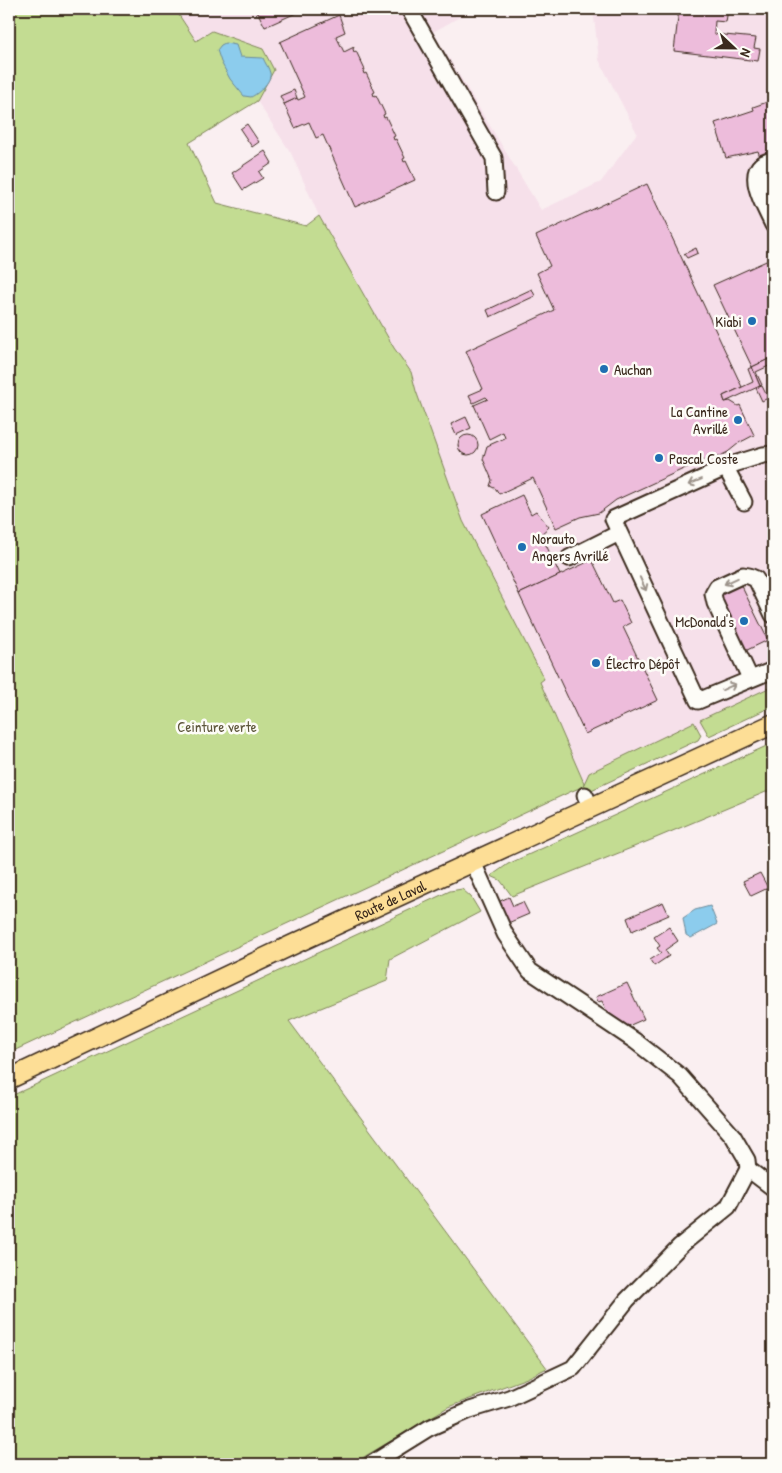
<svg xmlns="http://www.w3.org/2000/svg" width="782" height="1473" viewBox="0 0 782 1473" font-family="'Patrick Hand',sans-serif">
	<rect width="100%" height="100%" fill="#faeff1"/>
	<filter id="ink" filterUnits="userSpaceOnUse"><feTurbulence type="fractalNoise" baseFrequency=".02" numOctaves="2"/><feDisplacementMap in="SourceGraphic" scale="10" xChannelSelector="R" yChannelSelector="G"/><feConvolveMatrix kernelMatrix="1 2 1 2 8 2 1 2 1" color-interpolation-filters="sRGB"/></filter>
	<g filter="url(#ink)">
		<polygon fill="#f6e0ea" points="175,9 474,9 433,32 541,210 601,182 637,133 599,60 593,9 773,9 773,695 584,783 540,681 544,679 463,521 416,391 411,372 394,348 319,216 291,153 257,101 274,70 262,49 212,31 196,41"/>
		<g fill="#c3dc92" stroke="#7f8358">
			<polygon points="9,9 175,9 196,41 212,31 263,49 274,70 257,101 189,143 217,203 306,226 319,216 394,348 411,372 416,391 463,521 544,679 540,682 584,783 583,786 589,773 694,722 701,735 698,740 585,793 582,787 572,791 9,1053"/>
			<polygon points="773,686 773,706 709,736 700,720"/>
			<polygon points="773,743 773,789 651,840 512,896 500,880 491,876 508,864"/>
			<polygon points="462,889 471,897 480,912 390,959 387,981 289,1021 547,1368 527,1378 448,1407 352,1464 9,1464 9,1097 450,891"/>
		</g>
		<g fill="#8ccced" stroke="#6c8b9a">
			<path d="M225,43l11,2 4,12 23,1c2,5 6,10 7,15 2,8 -12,21 -19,24l-7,-1 -14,-17 -9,-17 -4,-12 4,-5z"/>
			<polygon points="710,906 717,924 691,938 686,935 683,918 695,910"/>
		</g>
		<g fill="#edbcdb" stroke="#3b2a1e">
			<polygon points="256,9 305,9 265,27"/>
			<polygon points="679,9 728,9 726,22 715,21 714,34 756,38 754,48 760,49 758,61 674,51"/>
			<polygon points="339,15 345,32 336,36 344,52 354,47 353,49 354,52 356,51 365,70 363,71 364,74 366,73 375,92 373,93 374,96 376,95 385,114 383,115 384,118 386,117 395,136 393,137 394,140 396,139 405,158 403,159 404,162 406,161 415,180 355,207 323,135 316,138 309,122 295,128 284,104 297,98 298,100 305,97 280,42"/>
			<polygon points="294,90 297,98 284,104 280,96"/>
			<polygon points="773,100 773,152 760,157 758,151 726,158 715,123 754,110 753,107"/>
			<polygon points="247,124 259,142 252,147 240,129"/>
			<polygon points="265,151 272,163 259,172 263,178 243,190 232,173"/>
			<polygon points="647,184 742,387 723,396 725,402 730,401 738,406 740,405 754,435 739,443 728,452 718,457 703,460 616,500 599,513 580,517 556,528 533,478 499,494 496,489 490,486 492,480 483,459 487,446 505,438 503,432 489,439 474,405 488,399 486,397 473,403 469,395 483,389 466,351 554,310 537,273 550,266 536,236"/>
			<polygon points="696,248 698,253 687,258 684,254"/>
			<polygon points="773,258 773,357 752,367 713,285"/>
			<polygon points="532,289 535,296 490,317 487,310"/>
			<polygon points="773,357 773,364 756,372 762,385 760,386 752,367"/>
			<polygon points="752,367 760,386 725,402 723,396 753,382 748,369"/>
			<polygon points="762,386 768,398 762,401 756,388"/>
			<polygon points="466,417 471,428 456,435 451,424"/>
			<circle cx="468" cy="445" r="10"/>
			<polygon points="522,495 531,514 536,511 549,527 541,534 560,575 519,594 482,514"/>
			<polygon points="592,560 613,603 620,600 631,623 623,627 658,700 585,734 519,594"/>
			<polygon points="740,583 768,640 743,652 717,594"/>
			<polygon points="760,873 768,888 751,896 743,881"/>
			<polygon points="509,897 513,906 523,902 529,914 508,923 498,902"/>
			<polygon points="663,902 669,915 632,931 627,918"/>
			<polygon points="669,927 678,941 665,950 669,956 654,966 650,960 661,953 657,948 660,946 654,937"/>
			<polygon points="627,983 644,1019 626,1027 610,1018 602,1001 598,1002 596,997"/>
		</g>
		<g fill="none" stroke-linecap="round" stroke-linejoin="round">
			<g stroke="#3b2a1e" stroke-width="19">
				<g id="minor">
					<polyline points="409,9 494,158 496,192"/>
					<path d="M773,159c-3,2 -8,3 -11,5 -17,13 5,47 11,61"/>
					<polyline points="761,165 773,189"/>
					<polyline points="773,454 763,455 734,464 613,519 698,701 773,670"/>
					<polyline points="726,468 744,502"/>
					<polyline points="569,558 619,533"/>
					<polyline points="750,678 715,603 713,594 717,587 743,575 749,576 756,579 773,615"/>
					<polyline points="585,795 591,808"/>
					<polyline points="748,1169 773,1188"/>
					<polyline points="371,1464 429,1428 470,1410 509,1398 573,1368 627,1300 680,1246 728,1207 748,1169 747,1160 733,1136 680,1076 635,1041 530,971 505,934 473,862"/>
				</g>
			</g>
			<g stroke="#3b2a1e" stroke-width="22">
				<g id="major">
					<path id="s1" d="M9,1079l283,-134 481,-221"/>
				</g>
			</g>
			<use href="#minor" stroke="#fdfcf7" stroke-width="15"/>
			<use href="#major" stroke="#fdde96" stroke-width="19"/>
		</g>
		<defs><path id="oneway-shaft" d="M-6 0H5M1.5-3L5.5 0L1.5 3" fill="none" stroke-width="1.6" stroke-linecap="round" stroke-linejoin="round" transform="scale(1.25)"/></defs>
		<g stroke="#9c938a">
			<use href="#oneway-shaft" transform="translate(695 482) rotate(157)"/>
			<use href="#oneway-shaft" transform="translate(731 581) rotate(155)"/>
			<use href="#oneway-shaft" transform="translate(643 584) rotate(65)"/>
			<use href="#oneway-shaft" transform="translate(729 687) rotate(-24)"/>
		</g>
	</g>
	<g fill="#1f6fb2" stroke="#fdfcf7" stroke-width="2">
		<circle cx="752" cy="321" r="5"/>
		<circle cx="604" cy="369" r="5"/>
		<circle cx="738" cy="420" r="5"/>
		<circle cx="659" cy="458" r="5"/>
		<circle cx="522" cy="547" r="5"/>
		<circle cx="744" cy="621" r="5"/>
		<circle cx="596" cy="663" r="5"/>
	</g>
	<g text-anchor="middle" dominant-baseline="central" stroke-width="5" stroke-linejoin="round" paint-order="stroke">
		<g font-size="15" fill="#3b2a1e" stroke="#fdfcf7" text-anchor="start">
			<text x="742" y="321" text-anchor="end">Kiabi</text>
			<text x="614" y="369">Auchan</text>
			<text x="728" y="411" text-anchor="end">La Cantine<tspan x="728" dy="17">Avrillé</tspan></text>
			<text x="669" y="458">Pascal Coste</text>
			<text x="532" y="538">Norauto<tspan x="532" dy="17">Angers Avrillé</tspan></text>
			<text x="734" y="621" text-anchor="end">McDonald's</text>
			<text x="606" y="663">Électro Dépôt</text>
		</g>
		<g font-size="15" fill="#5d563b" stroke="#fdfcf7">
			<text x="217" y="726">Ceinture verte</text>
		</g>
		<g font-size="15" fill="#3b2a1e" stroke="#fdfcf7">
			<text stroke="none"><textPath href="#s1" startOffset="421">Route de Laval</textPath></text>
		</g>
	</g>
	<rect width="782" height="1473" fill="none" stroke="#fdfcf7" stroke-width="30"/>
	<rect x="15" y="15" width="752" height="1443" fill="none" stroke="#3b2a1e" stroke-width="2" filter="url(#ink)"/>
	<g transform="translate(734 48) rotate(112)" stroke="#fdfcf7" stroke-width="4" paint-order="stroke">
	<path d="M0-4L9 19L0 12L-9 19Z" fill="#3b2a1e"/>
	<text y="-8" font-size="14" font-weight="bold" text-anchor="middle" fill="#3b2a1e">N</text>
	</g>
</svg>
